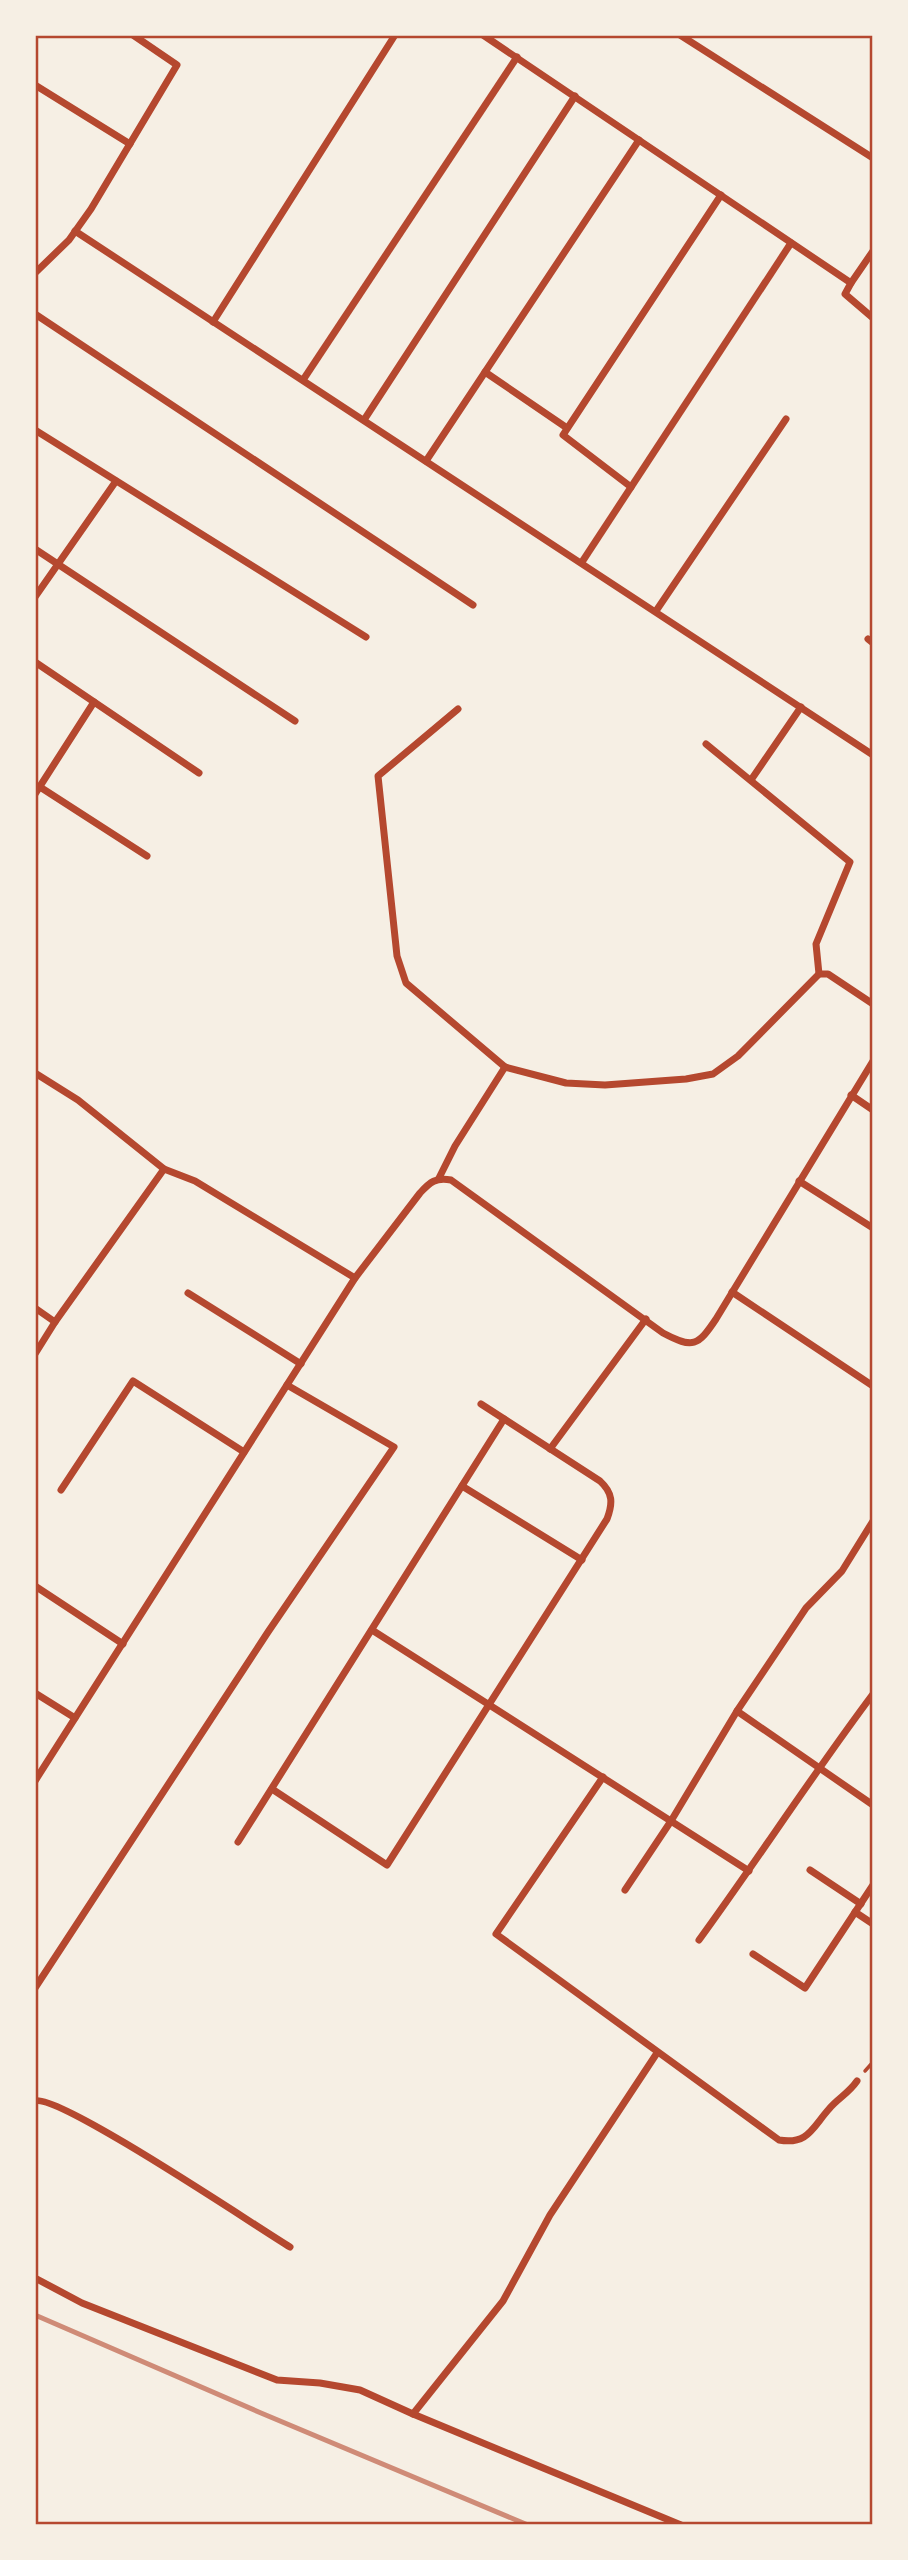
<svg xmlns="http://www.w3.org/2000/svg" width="908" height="2560" viewBox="0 0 908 2560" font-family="Quicksand,sans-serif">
	<rect width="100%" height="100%" fill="#f6efe4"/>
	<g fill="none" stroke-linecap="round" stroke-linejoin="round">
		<polyline stroke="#b5482f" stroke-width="3.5" points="865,2071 873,2062"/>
		<g stroke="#b5482f" stroke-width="7">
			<polyline points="483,35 851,283 845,294 873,318"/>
			<polyline points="680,35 873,158"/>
			<polyline points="35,85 130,144"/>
			<polyline points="75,231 873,755"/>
			<polyline points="35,273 69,240 91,209 177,65 133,35"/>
			<polyline points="851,283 873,251"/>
			<polyline points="35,314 473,605"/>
			<polyline points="213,322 395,35"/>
			<polyline points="485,372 567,428"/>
			<polyline points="303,380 517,57"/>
			<polyline points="364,420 575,96"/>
			<polyline points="35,430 366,637"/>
			<polyline points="426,461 639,140"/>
			<polyline points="631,487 563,435 721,195"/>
			<polyline points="35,549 295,721"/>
			<polyline points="582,562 791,243"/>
			<polyline points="35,597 116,481"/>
			<polyline points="656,611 786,419"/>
			<polyline points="868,639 873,643"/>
			<polyline points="35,662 199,773"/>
			<polyline points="458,709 378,776 397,956 406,983 505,1067"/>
			<polyline points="706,744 850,862 816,944 819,974"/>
			<polyline points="751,780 801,707"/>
			<polyline points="40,787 147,856"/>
			<polyline points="35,794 94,702"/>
			<polyline points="35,1073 78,1100 164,1169 195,1181 355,1278"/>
			<polyline points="851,1095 873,1110"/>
			<polyline points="439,1178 455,1146 505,1067 566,1083 605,1085 686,1079 713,1074 738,1056 819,974 828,974 873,1004"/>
			<polyline points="799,1181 873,1228"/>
			<polyline points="732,1292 873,1386"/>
			<polyline points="188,1293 301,1364"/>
			<polyline points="35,1308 55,1322"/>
			<polyline points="35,1354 55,1322 164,1169"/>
			<polyline points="550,1449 646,1319"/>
			<polyline points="462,1486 582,1560"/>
			<polyline points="61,1490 133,1381 244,1452"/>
			<polyline points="35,1586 123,1644"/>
			<polyline points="372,1630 749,1871"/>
			<polyline points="35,1693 75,1718"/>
			<polyline points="737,1711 873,1805"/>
			<path d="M603,1777l-107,157 283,206c29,5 33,-12 50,-31 9,-11 19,-15 28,-28"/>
			<path d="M35,1781l320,-503 65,-85c10,-11 16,-16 31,-13l212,153c30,16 35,13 53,-14l157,-258"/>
			<path d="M272,1789l115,76 220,-346c6,-16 6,-26 -7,-38l-119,-77"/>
			<polyline points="238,1842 504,1419"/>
			<polyline points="810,1870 861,1904"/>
			<polyline points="625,1890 671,1821 737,1711 806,1608 842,1571 873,1521"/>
			<polyline points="855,1912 873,1924"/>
			<path d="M699,1940c59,-81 114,-166 174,-246"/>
			<polyline points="753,1954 805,1988 873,1885"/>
			<polyline points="35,1988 268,1632 394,1447 287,1385"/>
			<path d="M35,2101c23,-8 222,126 255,146"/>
			<polyline points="35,2278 82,2303 277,2380 320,2383 360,2390 413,2414 681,2525"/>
			<polyline points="413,2414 503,2301 550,2215 657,2053"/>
		</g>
		<polyline stroke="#cf8b77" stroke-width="5" points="35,2315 261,2413 528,2525"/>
	</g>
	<rect width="908" height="2560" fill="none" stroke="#f6efe4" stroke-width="74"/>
	<rect x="37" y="37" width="834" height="2486" fill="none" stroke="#b5482f" stroke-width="2.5"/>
</svg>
